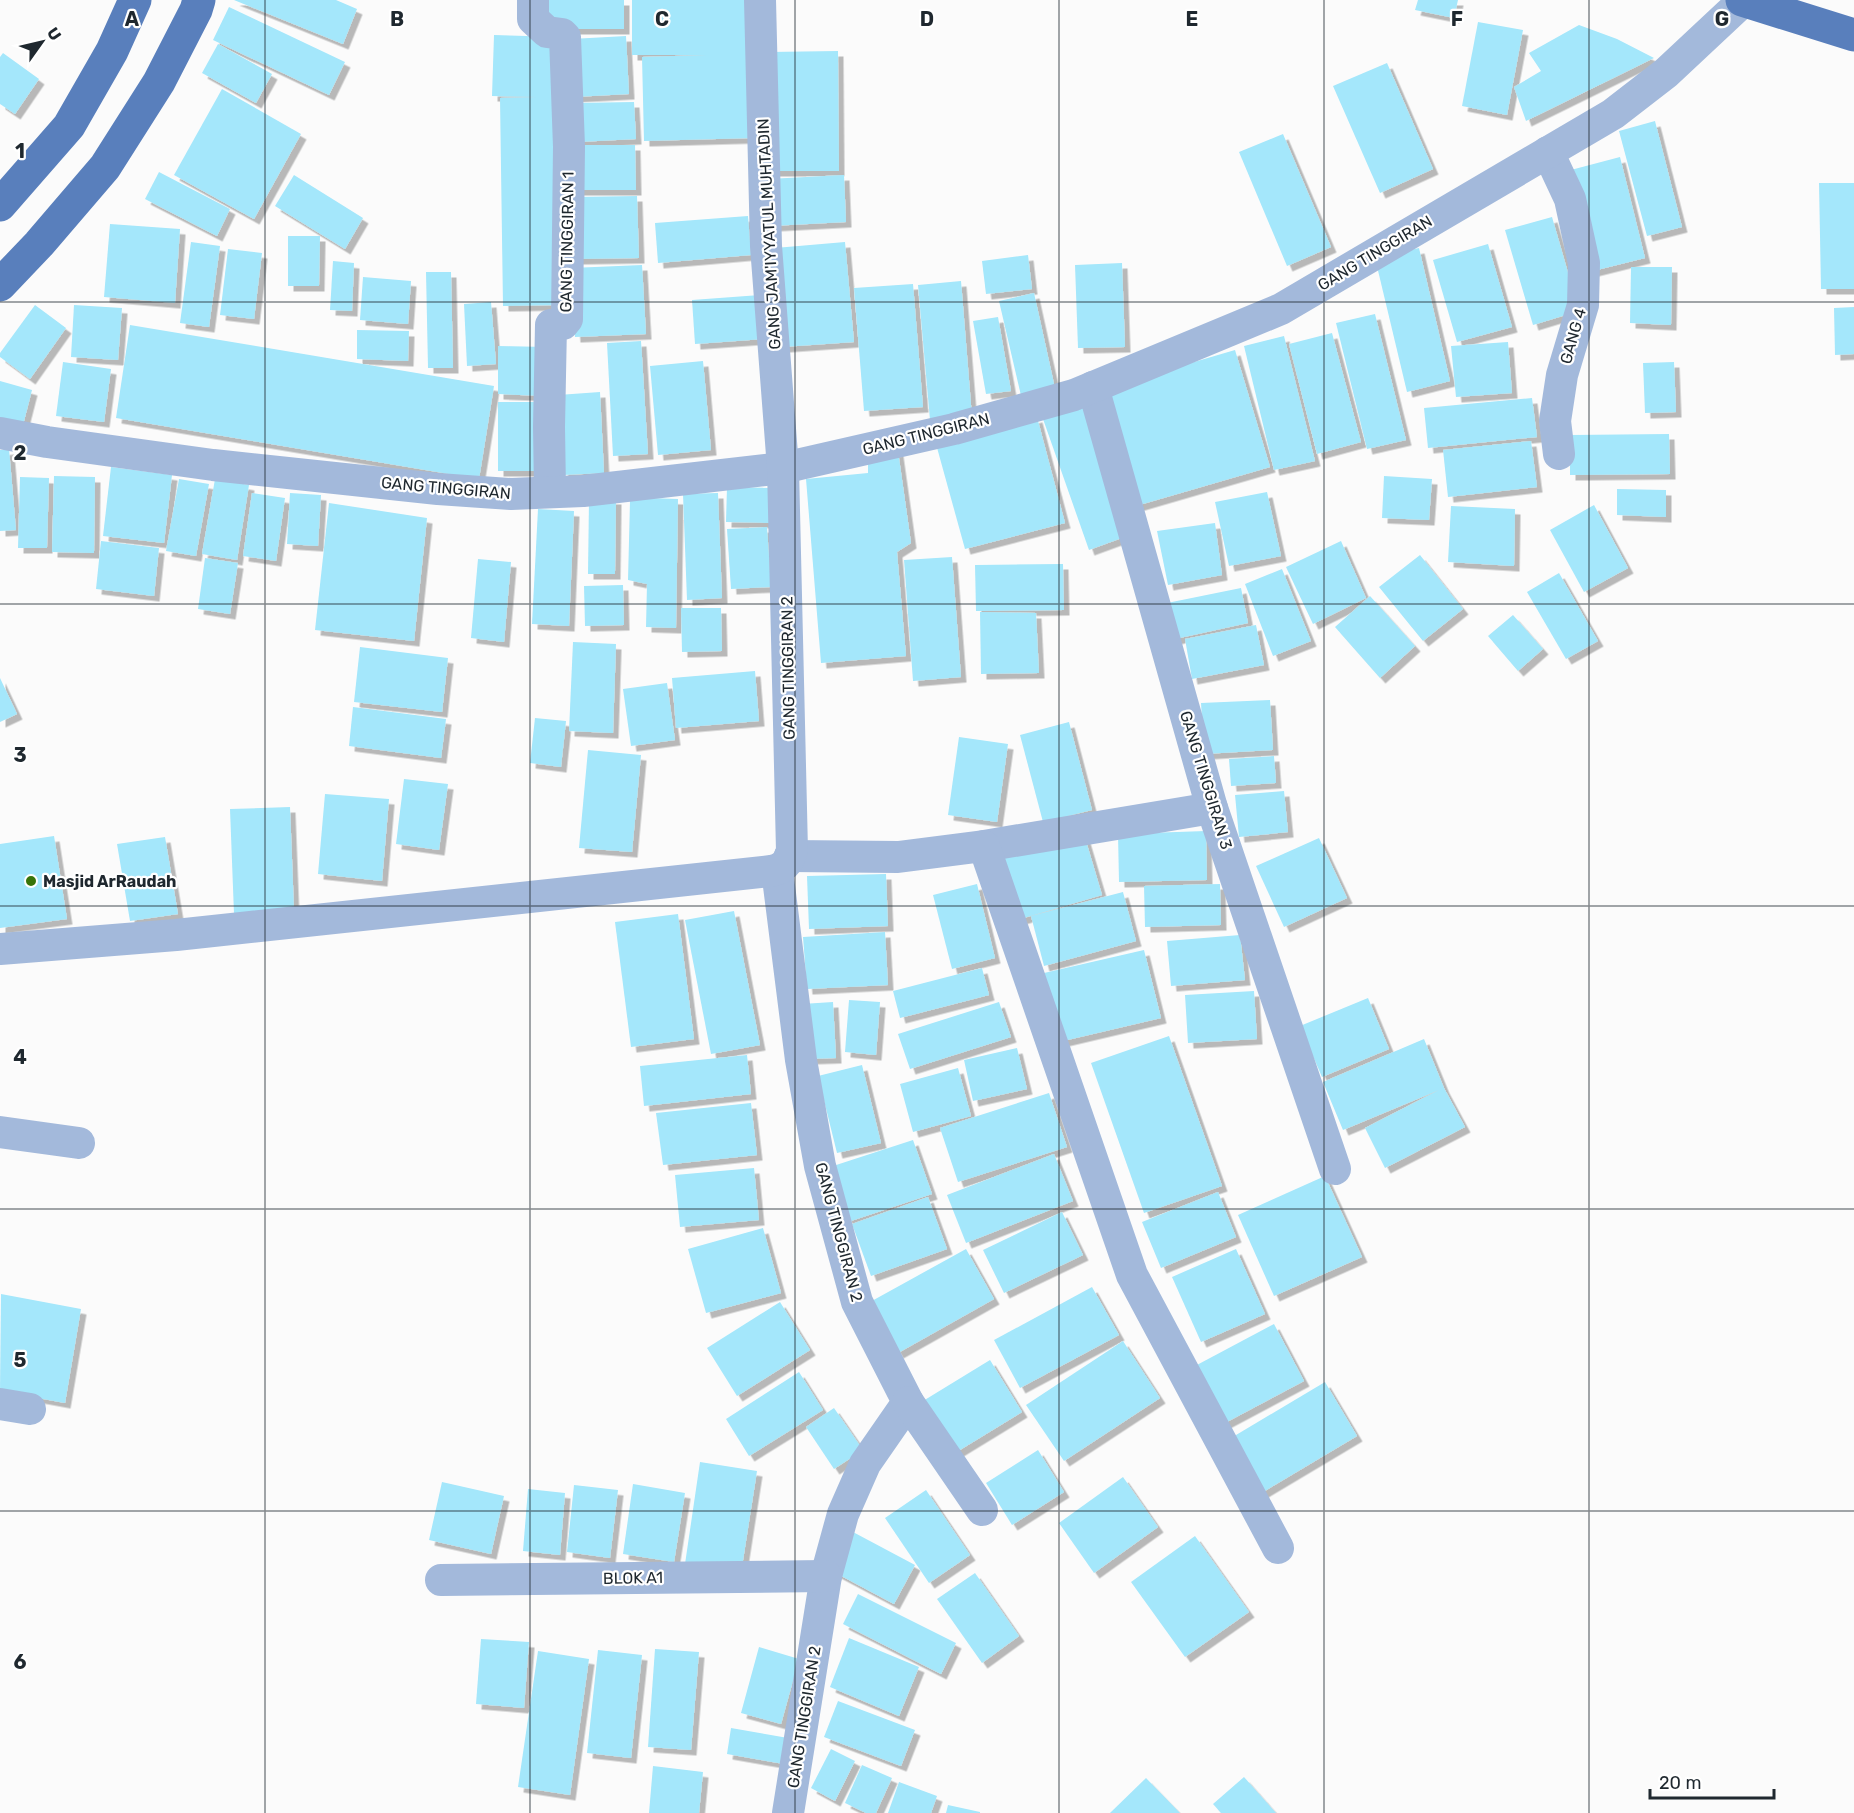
<svg xmlns="http://www.w3.org/2000/svg" width="1854" height="1813" viewBox="0 0 1854 1813" font-family="Rubik,sans-serif">
	<defs>
		<filter id="shadow"><feDropShadow dx="5.5" dy="5.5" stdDeviation="0" flood-color="#0004"/></filter>
	</defs>
	<rect width="100%" height="100%" fill="#fbfbfb"/>
	<g fill="#a4e7fb" filter="url(#shadow)">
		<polygon points="234,0 336,0 357,9 343,44"/>
		<polygon points="548,0 624,0 624,29 549,29"/>
		<polygon points="632,0 750,0 753,138 644,141 642,57 707,55 632,55"/>
		<polygon points="1418,0 1458,0 1454,18 1415,10"/>
		<polygon points="229,7 345,62 329,95 213,40"/>
		<polygon points="1478,22 1523,30 1507,115 1462,106"/>
		<polygon points="1579,25 1617,39 1654,58 1526,121 1514,87 1541,71 1529,53"/>
		<polygon points="494,35 560,37 561,305 503,306 500,98 537,97 492,96"/>
		<polygon points="626,36 629,94 574,97 571,39"/>
		<polygon points="218,44 272,74 256,103 202,73"/>
		<polygon points="838,51 839,171 769,171 768,52"/>
		<polygon points="3,53 39,79 15,114 0,104 0,57"/>
		<polygon points="1387,63 1433,169 1380,193 1333,86"/>
		<polygon points="222,89 301,134 254,219 174,175"/>
		<polygon points="634,102 636,139 578,142 576,103"/>
		<polygon points="1655,121 1682,227 1647,236 1619,131"/>
		<polygon points="1283,134 1331,247 1287,266 1239,152"/>
		<polygon points="575,145 635,145 636,190 575,190"/>
		<polygon points="1620,157 1645,258 1593,271 1567,171"/>
		<polygon points="159,172 230,209 217,236 145,199"/>
		<polygon points="294,175 363,218 345,249 275,206"/>
		<polygon points="844,175 846,222 771,226 768,179"/>
		<polygon points="1819,183 1854,183 1854,289 1821,289"/>
		<polygon points="637,196 639,258 575,259 574,197"/>
		<polygon points="748,216 751,255 658,263 655,223"/>
		<polygon points="1552,217 1579,311 1533,325 1505,230"/>
		<polygon points="110,224 180,229 175,303 104,297"/>
		<polygon points="288,236 320,236 319,286 288,286"/>
		<polygon points="191,242 220,246 209,327 180,323"/>
		<polygon points="845,242 854,342 783,347 775,248"/>
		<polygon points="1488,244 1512,327 1457,342 1433,260"/>
		<polygon points="1419,248 1450,381 1407,392 1375,258"/>
		<polygon points="228,249 262,253 254,319 220,315"/>
		<polygon points="1028,255 1032,289 986,294 982,261"/>
		<polygon points="333,261 354,263 352,311 330,310"/>
		<polygon points="1122,263 1125,347 1078,348 1075,265"/>
		<polygon points="642,265 646,334 575,337 571,268"/>
		<polygon points="1631,267 1672,267 1671,325 1630,323"/>
		<polygon points="426,272 451,272 453,368 428,368"/>
		<polygon points="363,277 411,281 408,324 360,320"/>
		<polygon points="961,281 972,417 930,420 918,285"/>
		<polygon points="913,284 923,407 864,411 854,288"/>
		<polygon points="1034,293 1056,393 1022,400 999,301"/>
		<polygon points="760,295 764,339 695,344 692,300"/>
		<polygon points="491,302 496,364 467,366 464,304"/>
		<polygon points="35,305 66,328 30,379 0,357 0,353"/>
		<polygon points="74,305 122,308 118,360 71,357"/>
		<polygon points="1854,307 1854,354 1835,355 1834,308"/>
		<polygon points="1375,314 1406,440 1367,449 1336,323"/>
		<polygon points="998,317 1011,391 986,394 973,321"/>
		<polygon points="130,325 494,386 479,479 116,418"/>
		<polygon points="357,330 409,331 408,361 357,359"/>
		<polygon points="1332,333 1361,442 1317,454 1289,344"/>
		<polygon points="1284,336 1315,461 1274,470 1244,346"/>
		<polygon points="641,341 648,454 613,456 607,343"/>
		<polygon points="1508,342 1512,393 1456,397 1451,346"/>
		<polygon points="498,346 546,347 545,396 498,394"/>
		<polygon points="1235,350 1270,467 1136,506 1102,389"/>
		<polygon points="703,361 711,450 658,455 650,366"/>
		<polygon points="63,362 111,369 104,422 56,416"/>
		<polygon points="1674,362 1676,412 1645,413 1643,363"/>
		<polygon points="0,381 32,390 23,425 0,418"/>
		<polygon points="600,392 604,473 563,475 558,395"/>
		<polygon points="1532,398 1537,437 1428,448 1424,408"/>
		<polygon points="498,402 543,402 544,471 498,471"/>
		<polygon points="1084,405 1130,535 1089,550 1043,419"/>
		<polygon points="1037,417 1065,523 965,549 936,444"/>
		<polygon points="1669,434 1670,474 1570,475 1570,435"/>
		<polygon points="1531,441 1537,487 1448,497 1443,450"/>
		<polygon points="9,449 16,530 0,531 0,450"/>
		<polygon points="898,451 911,543 897,552 906,656 821,663 806,479 868,473 868,453"/>
		<polygon points="111,467 172,475 164,543 103,536"/>
		<polygon points="54,476 95,477 94,553 52,552"/>
		<polygon points="1384,476 1432,479 1429,520 1382,518"/>
		<polygon points="20,477 49,478 47,548 18,548"/>
		<polygon points="179,479 209,484 196,556 166,551"/>
		<polygon points="215,479 249,485 237,560 202,554"/>
		<polygon points="727,487 770,488 770,523 726,522"/>
		<polygon points="1617,489 1666,490 1666,517 1617,515"/>
		<polygon points="1267,492 1281,556 1229,566 1215,502"/>
		<polygon points="252,493 285,498 276,561 243,556"/>
		<polygon points="290,493 321,495 318,546 287,544"/>
		<polygon points="718,493 722,598 687,600 683,494"/>
		<polygon points="649,498 678,499 676,628 646,627 647,584 628,580 630,501"/>
		<polygon points="589,499 616,499 615,574 588,574"/>
		<polygon points="329,503 427,518 414,641 315,630"/>
		<polygon points="1594,505 1628,568 1584,592 1550,530"/>
		<polygon points="1451,506 1515,509 1514,566 1448,562"/>
		<polygon points="538,509 574,511 569,626 532,624"/>
		<polygon points="1215,523 1222,575 1168,585 1157,531"/>
		<polygon points="767,527 771,587 731,589 727,529"/>
		<polygon points="101,541 159,548 154,596 96,589"/>
		<polygon points="1341,541 1366,598 1313,624 1286,567"/>
		<polygon points="1420,555 1463,609 1423,641 1379,587"/>
		<polygon points="952,557 961,677 913,681 904,560"/>
		<polygon points="205,558 238,563 230,614 198,609"/>
		<polygon points="478,559 511,562 504,642 471,638"/>
		<polygon points="1063,564 1064,610 976,611 975,565"/>
		<polygon points="1282,569 1311,641 1273,656 1245,584"/>
		<polygon points="1559,573 1598,641 1566,659 1527,592"/>
		<polygon points="623,585 624,625 585,626 584,586"/>
		<polygon points="1241,588 1248,623 1175,639 1167,603"/>
		<polygon points="1370,596 1415,646 1380,678 1335,627"/>
		<polygon points="681,608 721,608 722,651 682,652"/>
		<polygon points="980,612 1036,613 1039,673 981,674"/>
		<polygon points="1513,615 1543,649 1518,671 1488,636"/>
		<polygon points="1256,625 1264,665 1192,679 1185,639"/>
		<polygon points="573,642 616,644 613,733 569,731"/>
		<polygon points="360,647 448,658 442,712 354,702"/>
		<polygon points="755,671 759,721 676,728 672,678"/>
		<polygon points="0,678 17,714 0,722"/>
		<polygon points="667,683 675,740 631,746 623,689"/>
		<polygon points="1270,700 1273,750 1204,754 1201,703"/>
		<polygon points="353,707 446,719 441,758 349,746"/>
		<polygon points="535,718 566,721 561,767 530,763"/>
		<polygon points="1069,722 1092,810 1043,822 1020,735"/>
		<polygon points="959,737 1008,744 997,822 948,815"/>
		<polygon points="588,750 641,755 632,852 579,848"/>
		<polygon points="1274,756 1276,783 1231,786 1229,759"/>
		<polygon points="404,779 448,784 439,850 396,844"/>
		<polygon points="1284,791 1288,832 1239,837 1235,795"/>
		<polygon points="325,794 389,799 382,881 318,874"/>
		<polygon points="290,807 294,911 234,914 230,809"/>
		<polygon points="1083,831 1102,895 1017,920 999,856"/>
		<polygon points="1206,831 1207,880 1119,882 1118,834"/>
		<polygon points="54,836 67,919 0,928 0,844"/>
		<polygon points="165,837 178,914 130,921 117,844"/>
		<polygon points="1319,838 1347,898 1284,927 1256,866"/>
		<polygon points="886,874 888,926 809,929 807,876"/>
		<polygon points="977,884 995,958 952,969 933,895"/>
		<polygon points="1220,884 1221,925 1145,927 1144,886"/>
		<polygon points="1123,892 1136,941 1044,966 1031,916"/>
		<polygon points="734,911 760,1045 711,1054 685,920"/>
		<polygon points="678,914 694,1039 631,1047 615,922"/>
		<polygon points="885,932 888,985 807,989 803,937"/>
		<polygon points="1240,935 1245,980 1171,986 1167,941"/>
		<polygon points="1144,950 1161,1018 1059,1042 1044,973"/>
		<polygon points="982,968 989,995 900,1018 893,991"/>
		<polygon points="1254,991 1257,1039 1188,1043 1185,995"/>
		<polygon points="1368,998 1389,1049 1322,1077 1300,1026"/>
		<polygon points="849,1000 880,1002 876,1055 845,1052"/>
		<polygon points="833,1002 836,1058 805,1059 802,1004"/>
		<polygon points="999,1002 1011,1037 910,1069 898,1034"/>
		<polygon points="1169,1036 1222,1186 1144,1213 1091,1063"/>
		<polygon points="1424,1039 1444,1088 1465,1127 1385,1168 1365,1128 1439,1090 1343,1130 1323,1082"/>
		<polygon points="1017,1048 1027,1089 973,1101 964,1060"/>
		<polygon points="747,1055 751,1094 644,1106 640,1066"/>
		<polygon points="862,1065 881,1143 837,1153 818,1076"/>
		<polygon points="958,1068 971,1116 913,1132 900,1084"/>
		<polygon points="1049,1093 1067,1147 958,1182 940,1128"/>
		<polygon points="751,1103 757,1155 663,1165 656,1113"/>
		<polygon points="913,1140 932,1194 848,1222 830,1167"/>
		<polygon points="1054,1154 1073,1201 966,1243 947,1195"/>
		<polygon points="754,1168 759,1220 680,1227 675,1175"/>
		<polygon points="1325,1176 1362,1257 1274,1296 1238,1215"/>
		<polygon points="1218,1192 1236,1237 1161,1268 1142,1222"/>
		<polygon points="928,1197 947,1249 871,1276 852,1224"/>
		<polygon points="1062,1212 1083,1255 1004,1293 983,1250"/>
		<polygon points="763,1228 781,1293 706,1313 688,1249"/>
		<polygon points="966,1249 994,1299 898,1353 870,1302"/>
		<polygon points="1236,1249 1265,1314 1201,1342 1172,1277"/>
		<polygon points="1092,1287 1119,1335 1020,1388 994,1340"/>
		<polygon points="1,1294 81,1309 65,1403 0,1391"/>
		<polygon points="780,1302 810,1350 737,1396 707,1348"/>
		<polygon points="1274,1324 1304,1381 1225,1423 1195,1366"/>
		<polygon points="1123,1341 1160,1398 1064,1461 1026,1405"/>
		<polygon points="990,1360 1022,1412 955,1453 923,1401"/>
		<polygon points="799,1372 823,1410 749,1456 726,1419"/>
		<polygon points="1325,1382 1357,1436 1258,1495 1226,1441"/>
		<polygon points="834,1408 863,1450 834,1469 806,1427"/>
		<polygon points="1038,1450 1064,1492 1012,1525 986,1483"/>
		<polygon points="700,1462 757,1471 741,1573 685,1564"/>
		<polygon points="1123,1477 1158,1527 1094,1573 1059,1523"/>
		<polygon points="442,1482 504,1496 491,1554 429,1540"/>
		<polygon points="633,1484 685,1493 674,1562 623,1554"/>
		<polygon points="574,1485 618,1490 610,1558 567,1552"/>
		<polygon points="528,1489 565,1493 560,1555 523,1551"/>
		<polygon points="926,1490 970,1555 929,1583 885,1518"/>
		<polygon points="853,1532 915,1565 894,1604 832,1571"/>
		<polygon points="1195,1536 1249,1612 1185,1657 1131,1582"/>
		<polygon points="975,1573 1019,1636 982,1663 937,1599"/>
		<polygon points="858,1594 956,1643 941,1674 843,1624"/>
		<polygon points="849,1638 919,1667 899,1716 830,1687"/>
		<polygon points="481,1639 529,1642 524,1708 476,1704"/>
		<polygon points="759,1647 799,1659 781,1724 741,1713"/>
		<polygon points="655,1649 699,1652 691,1750 648,1747"/>
		<polygon points="598,1650 642,1655 631,1758 587,1753"/>
		<polygon points="538,1651 589,1659 570,1795 518,1787"/>
		<polygon points="838,1701 915,1730 901,1766 824,1737"/>
		<polygon points="731,1728 788,1738 784,1764 727,1754"/>
		<polygon points="831,1749 855,1761 835,1801 811,1788"/>
		<polygon points="862,1765 892,1778 876,1813 866,1813 845,1803"/>
		<polygon points="653,1766 703,1772 699,1813 649,1813"/>
		<polygon points="1244,1777 1276,1813 1221,1813 1213,1804"/>
		<polygon points="1146,1778 1180,1813 1110,1813"/>
		<polygon points="899,1782 937,1796 931,1813 888,1813"/>
		<polygon points="948,1805 980,1812 980,1813 946,1813"/>
	</g>
	<g fill="none" stroke-linecap="round" stroke-linejoin="round">
		<g stroke="#a3b9db" stroke-width="32">
			<polyline points="533,0 533,19 547,32 562,34 565,37 569,147 567,319 563,324 551,325 549,427 550,492"/>
			<polyline points="1548,152 1570,199 1584,263 1583,305 1562,375 1555,421 1559,454"/>
			<polyline points="1093,387 1212,808 1335,1169"/>
			<polyline points="0,433 47,442 213,465 438,489 511,494 583,491 783,468 954,429 1074,395 1281,309 1613,114 1666,73 1744,0"/>
			<polyline points="984,846 1212,808"/>
			<polyline points="790,856 898,857 984,846 1132,1275 1278,1548"/>
			<polyline points="777,870 801,1060 820,1166 857,1302 908,1402 865,1464 843,1514 826,1576 788,1813"/>
			<path d="M0,949l176,-14 595,-64c12,-2 17,-8 21,-20l-9,-383 -17,-222 -6,-246"/>
			<polyline points="0,1132 79,1143"/>
			<polyline points="908,1402 982,1510"/>
			<polyline points="0,1404 30,1409"/>
			<polyline points="441,1580 826,1576"/>
		</g>
		<g stroke="#597fbc" stroke-width="33">
			<polyline points="1742,0 1854,35"/>
			<polyline points="0,205 69,126 112,51 135,0"/>
			<polyline points="0,285 39,244 105,167 159,82 196,10 199,0"/>
		</g>
	</g>
	<path fill="none" stroke="#1f282f" stroke-width="1.5" stroke-opacity="0.55" d="M265,0v1813M530,0v1813M795,0v1813M1059,0v1813M1324,0v1813M1589,0v1813M0,302h1854M0,604h1854M0,906h1854M0,1209h1854M0,1511h1854"/>
	<circle fill="#387409" stroke="#fff" stroke-width="2" cx="31" cy="881" r="6"/>
	<g text-anchor="middle" dominant-baseline="central" stroke-width="4.5" stroke-linejoin="round" paint-order="stroke">
		<g font-size="16" fill="#1f282f" stroke="#fff">
			<text transform="translate(769 234) rotate(-93)">GANG JAM'IYYATUL MUHTADIN</text>
			<text transform="translate(567 242) rotate(-89)">GANG TINGGIRAN 1</text>
			<text transform="translate(1375 253) rotate(-31)">GANG TINGGIRAN</text>
			<text transform="translate(1573 336) rotate(-74)">GANG 4</text>
			<text transform="translate(926 434) rotate(-14)">GANG TINGGIRAN</text>
			<text transform="translate(446 488) rotate(5)">GANG TINGGIRAN</text>
			<text transform="translate(788 668) rotate(-91)">GANG TINGGIRAN 2</text>
			<text transform="translate(1206 780) rotate(73)">GANG TINGGIRAN 3</text>
			<text transform="translate(839 1232) rotate(75)">GANG TINGGIRAN 2</text>
			<text transform="translate(633 1578) rotate(-1)">BLOK A1</text>
			<text transform="translate(804 1717) rotate(-81)">GANG TINGGIRAN 2</text>
		</g>
		<g font-size="16" font-weight="bold" fill="#1f282f" stroke="#fff" text-anchor="start">
			<text x="43" y="881">Masjid ArRaudah</text>
		</g>
	</g>
	<g font-size="20" text-anchor="middle" font-weight="bold" fill="#1f282f" stroke="#fff" stroke-width="4.5" stroke-linejoin="round" paint-order="stroke">
		<text x="132" y="26">A</text>
		<text x="397" y="26">B</text>
		<text x="662" y="26">C</text>
		<text x="927" y="26">D</text>
		<text x="1192" y="26">E</text>
		<text x="1457" y="26">F</text>
		<text x="1722" y="26">G</text>
		<text x="20" y="158">1</text>
		<text x="20" y="460">2</text>
		<text x="20" y="762">3</text>
		<text x="20" y="1064">4</text>
		<text x="20" y="1367">5</text>
		<text x="20" y="1669">6</text>
	</g>
	<g transform="translate(42 42) rotate(56)" stroke="#ffffff" stroke-width="4.5" paint-order="stroke">
	<path d="M0-4.5L10 22L0 15L-10 22Z" fill="#1f282f"/>
	<text y="-9" font-size="16" font-weight="bold" text-anchor="middle" fill="#1f282f">U</text>
	</g>
	<path d="M1650 1789v9h124v-9" fill="none" stroke="#1f282f" stroke-width="3"/>
	<text x="1659" y="1789" font-size="18" fill="#1f282f" stroke="#ffffff" stroke-width="4.5" paint-order="stroke">20 m</text>
</svg>
